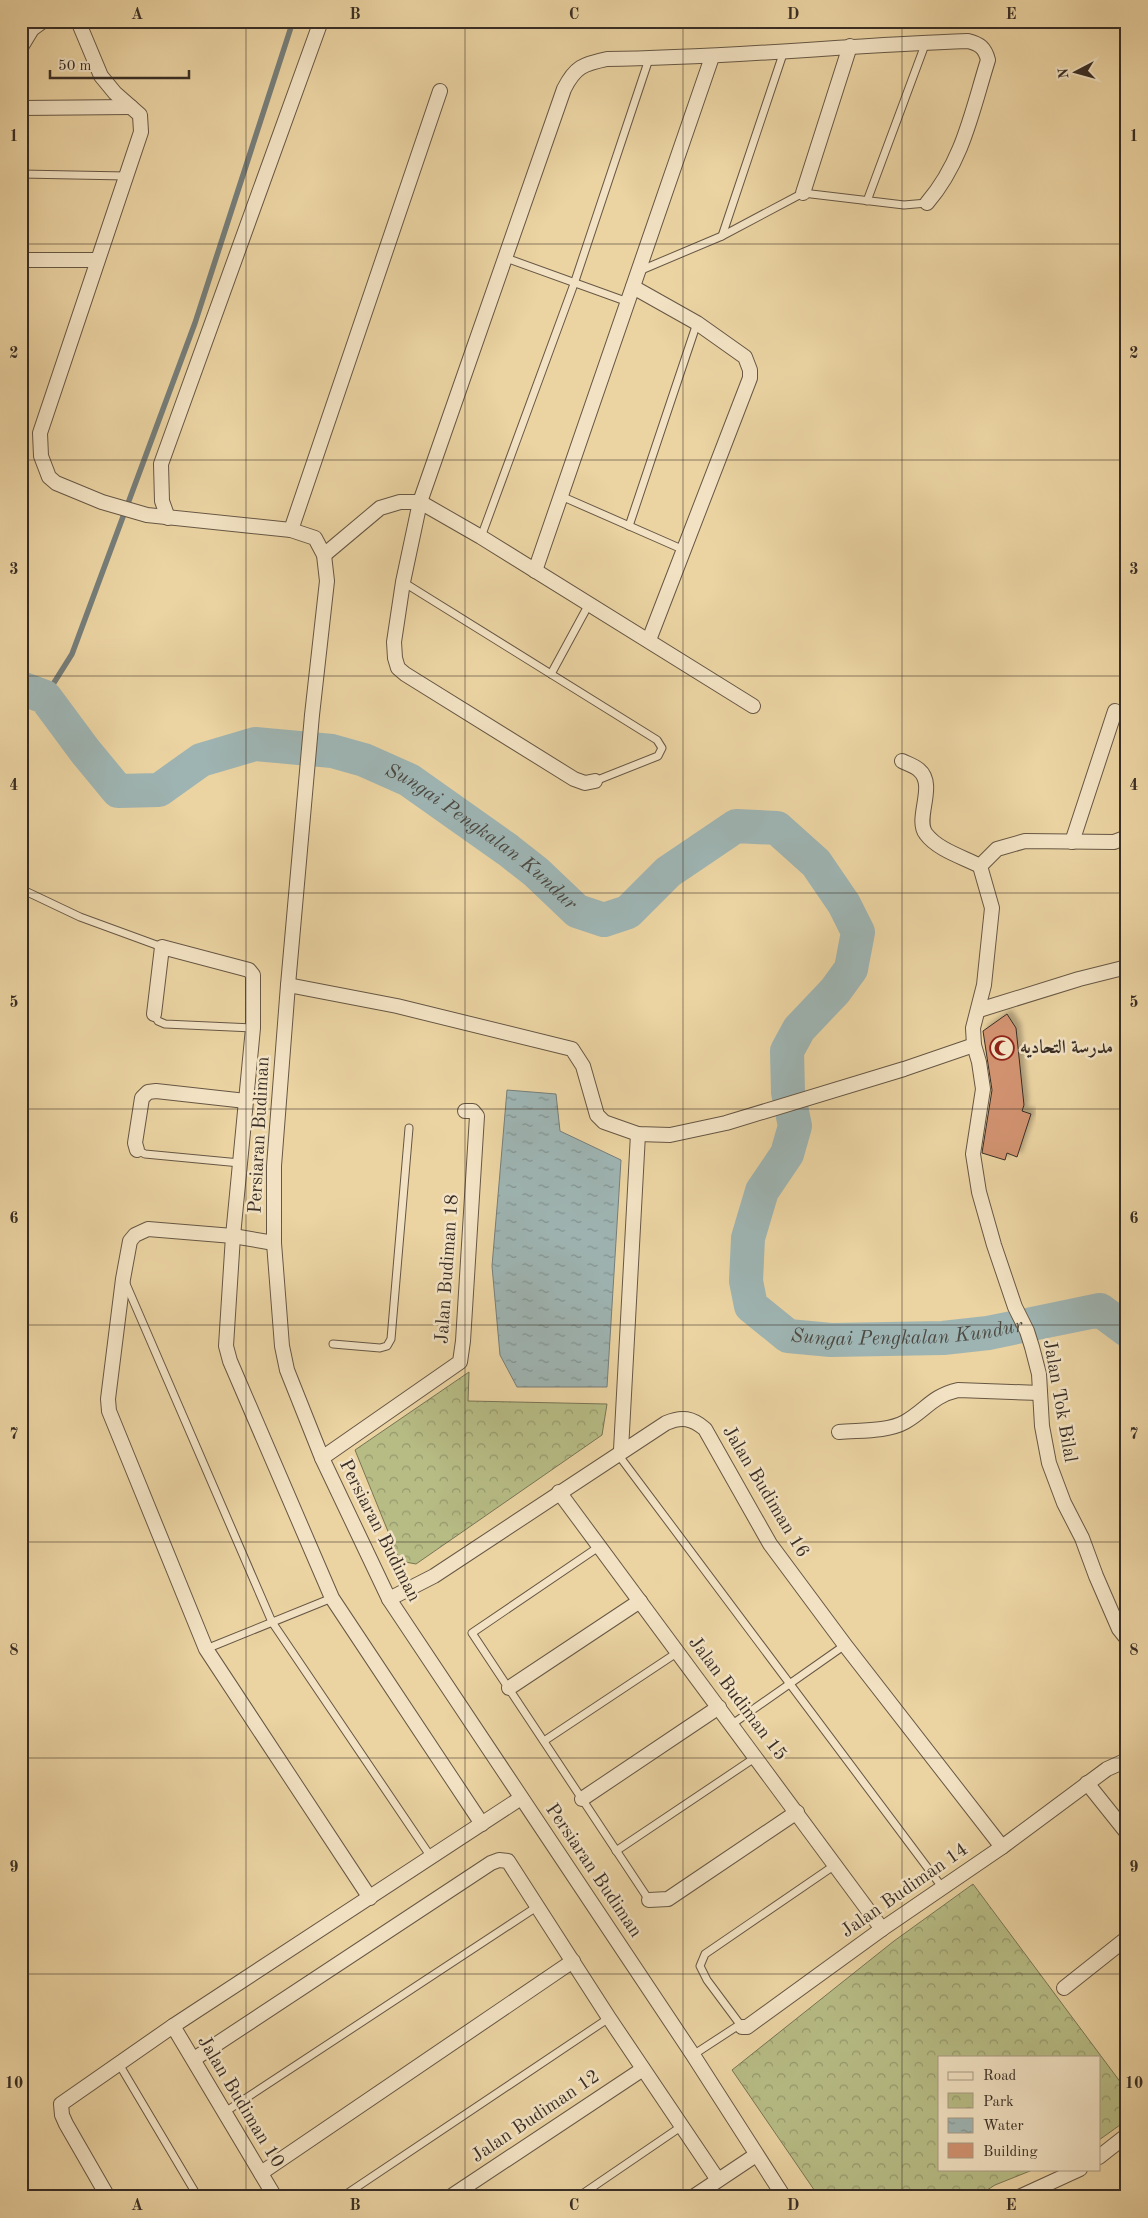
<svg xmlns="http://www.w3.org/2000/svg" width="1148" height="2218" viewBox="0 0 1148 2218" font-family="'Old Standard TT',Amiri,serif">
	<defs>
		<pattern id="park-crowns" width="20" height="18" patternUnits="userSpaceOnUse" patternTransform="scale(1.25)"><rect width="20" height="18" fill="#b7bc85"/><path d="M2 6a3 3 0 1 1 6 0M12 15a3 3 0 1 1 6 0" fill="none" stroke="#96996d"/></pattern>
		<pattern id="water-ripples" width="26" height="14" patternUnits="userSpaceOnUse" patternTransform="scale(1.25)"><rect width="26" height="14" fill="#9eb4b2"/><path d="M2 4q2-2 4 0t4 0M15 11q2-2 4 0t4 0" fill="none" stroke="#829391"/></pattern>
		<filter id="shadow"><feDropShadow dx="4.5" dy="-4.5" stdDeviation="2.5" flood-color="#0004"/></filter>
	</defs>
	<rect width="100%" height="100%" fill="#ebd3a2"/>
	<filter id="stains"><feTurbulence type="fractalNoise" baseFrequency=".004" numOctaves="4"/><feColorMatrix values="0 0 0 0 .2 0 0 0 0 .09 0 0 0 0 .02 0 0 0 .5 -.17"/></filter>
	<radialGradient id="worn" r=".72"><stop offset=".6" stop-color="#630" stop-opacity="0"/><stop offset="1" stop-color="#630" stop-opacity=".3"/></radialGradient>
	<g fill="url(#park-crowns)" stroke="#787555">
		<polygon points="469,1372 468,1401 607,1404 602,1435 416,1564 400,1561 355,1450"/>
		<polygon points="973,1884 1127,2091 1127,2120 1099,2140 1099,2057 939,2057 939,2169 1035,2169 995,2185 976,2197 819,2197 732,2070 894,1941"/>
	</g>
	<polygon fill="url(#water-ripples)" stroke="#767e7a" points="507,1090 556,1094 560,1131 621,1160 607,1387 517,1387 500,1355 492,1266"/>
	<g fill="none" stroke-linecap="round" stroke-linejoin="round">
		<polyline stroke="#767e7a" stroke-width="5.5" points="45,697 72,654 195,323 293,21"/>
		<path stroke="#9eb4b2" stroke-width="34" id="s1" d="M21,688l24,9 40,54 33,40 41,-1 42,-30 54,-16 77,7 32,9 45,20 99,70 28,22 41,39 27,9 24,-8 40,-40 68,-46 41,2 39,35 28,41 14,28 -7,37 -16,22 -36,38 -12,22 1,41 7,34 -8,28 -25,37 -14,47 -2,43 5,25 37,30 43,4 112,-2 45,-5 112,-23 27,20"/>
	</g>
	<polygon fill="#d19270" stroke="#392e25" filter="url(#shadow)" points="1007,1014 1016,1028 1024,1105 1022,1111 1031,1114 1017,1157 1007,1153 1005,1160 982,1153 992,1090 983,1031"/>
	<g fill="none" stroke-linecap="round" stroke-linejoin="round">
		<g stroke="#665744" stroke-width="9">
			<g id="lane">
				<polyline points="21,174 126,176"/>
				<polyline points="867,201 926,42"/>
				<polyline points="722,236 784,51"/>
				<polyline points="506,258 628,302"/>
				<polyline points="639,271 722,236 803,193 904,205 927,203"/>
				<polyline points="561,496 684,550"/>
				<polyline points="629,526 697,323"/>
				<polyline points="481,537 574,284 649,59"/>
				<polyline points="403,582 657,740 662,748 658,756 595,781"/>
				<polyline points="551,674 589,604"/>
				<polyline points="21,889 80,917 162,947"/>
				<polyline points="154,1014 158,1021 165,1024 253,1028"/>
				<polyline points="137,1150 145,1154 240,1163"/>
				<polyline points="126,1284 272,1622 431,1857"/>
				<polyline points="333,1344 380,1348 387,1346 391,1339 409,1128"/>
				<polyline points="617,1453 942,1887"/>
				<polyline points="600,1546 472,1633 649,1900"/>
				<polyline points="206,1649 332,1598"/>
				<polyline points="731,1725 845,1645"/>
				<polyline points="544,1741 678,1652"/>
				<polyline points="616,1851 756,1757"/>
				<polyline points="742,2027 707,1980 700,1966 705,1954 835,1865"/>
				<polyline points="693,2055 739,2025"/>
				<polyline points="119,2064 198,2197"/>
				<polyline points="225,2112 538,1906"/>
				<polyline points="342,2197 609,2018"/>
				<polyline points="578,2197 682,2126"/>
			</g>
		</g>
		<g stroke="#665744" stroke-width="16">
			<g id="street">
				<polyline points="78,21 101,76 115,93 140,115 141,132 40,433 41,456 49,477 56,483 102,502 147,515 291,530 315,538 324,555 327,581 312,715 288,985 274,1166 274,1243 282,1346 287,1370 322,1458 389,1599 693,2055 784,2197"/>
				<polyline points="21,47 32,29 43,21"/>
				<polyline points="21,108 131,107"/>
				<polyline points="803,193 850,46"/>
				<polyline points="21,260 97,260"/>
				<polyline points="633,287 697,323 745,357 750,370 750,378 649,640"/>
				<polyline points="168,518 162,501 161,464 321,21"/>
				<polyline points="291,530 440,91"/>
				<polyline points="324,555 380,508 400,502 420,502 481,537 753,706"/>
				<polyline points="535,571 712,57"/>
				<path d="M902,761c6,3 13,5 17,9 18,15 -5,49 7,64 12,16 37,23 54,32"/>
				<path d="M595,781l-10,2 -11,-4 -169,-105 -7,-6 -3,-10 -1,-16 9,-60 17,-80 144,-413c11,-22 19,-25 43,-30 121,-1 241,-14 361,-18 12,3 17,7 20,19 -16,51 -25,101 -61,143"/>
				<polyline points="1127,837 1114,842 1025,841 997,849 980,866 992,908 984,985 973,1028 974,1045 979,1062 983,1089 973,1154 979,1192 994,1245 1015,1307 1027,1331 1032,1347 1039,1374 1042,1426 1049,1463 1064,1503 1082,1538 1096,1576 1119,1629 1127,1639"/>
				<polyline points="1072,842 1115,711"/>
				<polyline points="288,985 397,1006 572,1049 583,1066 597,1115 604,1122 638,1134 670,1135 726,1123 904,1069 974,1045"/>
				<polyline points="979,1010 1079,979 1127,967"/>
				<polyline points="154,1014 162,947 249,970 253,975 253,1028 233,1236 226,1346 230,1361 332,1598 482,1824"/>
				<polyline points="137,1150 135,1143 142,1098 148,1092 156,1091 246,1101"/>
				<polyline points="274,1243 233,1236 148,1229 135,1235 130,1241 123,1279 108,1399 109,1411 206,1649 370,1898"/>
				<path d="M839,1432c20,-2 48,0 66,-10 21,-12 27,-26 53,-32l82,3"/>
				<polyline points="621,1450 638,1134"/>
				<polyline points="322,1458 460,1362 463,1341 477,1116 473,1111 465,1111"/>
				<polyline points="559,1492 882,1929"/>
				<path d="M389,1599l45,-23 232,-153c16,-7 26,-5 39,6l65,115 75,101 157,202"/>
				<polyline points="509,1688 640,1601"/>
				<polyline points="1087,1783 1127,1833"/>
				<polyline points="582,1799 719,1707"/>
				<polyline points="649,1900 668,1899 797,1812"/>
				<polyline points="1064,1988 1127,1938"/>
				<polyline points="173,2026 275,2197"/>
				<polyline points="742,2027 747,2027 882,1929 1002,1847 1107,1769 1127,1760"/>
				<polyline points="194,2059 491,1863 499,1860 508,1861 609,2018 718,2180"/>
				<polyline points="1099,2157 1127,2135"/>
				<polyline points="261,2173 573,1961"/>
				<polyline points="108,2197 66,2124 62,2115 61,2104 173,2026 521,1798"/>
				<polyline points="450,2197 643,2069"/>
				<polyline points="693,2197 756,2155"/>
				<polyline points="1019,2197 1080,2169"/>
			</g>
		</g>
		<use href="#lane" stroke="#f2e2c3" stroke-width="7"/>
		<use href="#street" stroke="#f2e2c3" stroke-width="14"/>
	</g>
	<path fill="none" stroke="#392e25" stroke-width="1" stroke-opacity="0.55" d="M246,21v2176M465,21v2176M683,21v2176M902,21v2176M21,244h1106M21,460h1106M21,676h1106M21,893h1106M21,1109h1106M21,1325h1106M21,1542h1106M21,1758h1106M21,1974h1106"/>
	<defs>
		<g id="mosque-ring" transform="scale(1.25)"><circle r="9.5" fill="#f2e2c3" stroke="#8f2418" stroke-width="1.5"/><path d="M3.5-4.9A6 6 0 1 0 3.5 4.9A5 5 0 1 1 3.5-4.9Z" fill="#8f2418"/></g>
	</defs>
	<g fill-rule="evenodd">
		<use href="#mosque-ring" x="1002" y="1048"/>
	</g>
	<g text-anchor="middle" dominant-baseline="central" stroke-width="5" stroke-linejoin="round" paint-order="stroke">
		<g font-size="19" font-weight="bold" fill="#392e25" stroke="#f2e2c3" text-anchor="start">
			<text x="1020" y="1048">مدرسة التحاديه</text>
		</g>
		<g font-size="19" fill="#392e25" stroke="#f2e2c3">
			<text transform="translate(260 1135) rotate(-87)">Persiaran Budiman</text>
			<text transform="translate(448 1269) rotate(-86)">Jalan Budiman 18</text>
			<text transform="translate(1059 1401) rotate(80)">Jalan Tok Bilal</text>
			<text transform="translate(765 1492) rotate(59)">Jalan Budiman 16</text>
			<text transform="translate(379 1531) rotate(63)">Persiaran Budiman</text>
			<text transform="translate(737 1699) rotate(53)">Jalan Budiman 15</text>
			<text transform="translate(593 1871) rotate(56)">Persiaran Budiman</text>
			<text transform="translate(905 1891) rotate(-35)">Jalan Budiman 14</text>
			<text transform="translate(240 2102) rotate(59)">Jalan Budiman 10</text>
			<text transform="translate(536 2117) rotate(-34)">Jalan Budiman 12</text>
		</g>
		<g font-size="20" font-style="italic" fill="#4d4941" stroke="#f2e2c3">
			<text stroke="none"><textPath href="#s1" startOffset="545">Sungai Pengkalan Kundur</textPath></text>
			<text stroke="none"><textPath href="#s1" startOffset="1610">Sungai Pengkalan Kundur</textPath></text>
		</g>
	</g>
	<rect width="1148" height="2218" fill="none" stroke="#ebd3a2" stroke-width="55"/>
	<rect x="938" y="2056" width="162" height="115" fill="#f2e2c3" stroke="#a89a84"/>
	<rect x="948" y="2072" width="25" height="8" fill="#f2e2c3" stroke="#a89a84"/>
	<text x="983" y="2080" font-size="15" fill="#392e25">Road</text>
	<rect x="948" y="2093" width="25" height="15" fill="url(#park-crowns)" stroke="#a89a84"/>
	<text x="983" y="2106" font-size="15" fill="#392e25">Park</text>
	<rect x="948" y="2118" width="25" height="15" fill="url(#water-ripples)" stroke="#a89a84"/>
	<text x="983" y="2130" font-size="15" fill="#392e25">Water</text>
	<rect x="948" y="2143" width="25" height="15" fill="#d19270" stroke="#a89a84"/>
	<text x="983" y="2156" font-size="15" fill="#392e25">Building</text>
	<g transform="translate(1076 72) rotate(264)" stroke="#f2e2c3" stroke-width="4" paint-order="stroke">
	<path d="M0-4L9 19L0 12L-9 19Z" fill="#392e25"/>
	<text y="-8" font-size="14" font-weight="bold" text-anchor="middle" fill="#392e25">N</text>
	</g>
	<path d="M50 70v8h139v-8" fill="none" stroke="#392e25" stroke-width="2.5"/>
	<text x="58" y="70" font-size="15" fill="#392e25" stroke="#f2e2c3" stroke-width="4" paint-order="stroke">50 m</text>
	<rect x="28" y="28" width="1092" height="2162" fill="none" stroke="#392e25" stroke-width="2"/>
	<g font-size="16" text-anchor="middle" font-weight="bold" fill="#392e25">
		<text x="137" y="19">A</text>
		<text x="355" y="19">B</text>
		<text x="574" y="19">C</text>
		<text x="793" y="19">D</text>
		<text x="1011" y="19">E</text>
		<text x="14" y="141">1</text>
		<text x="1134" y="141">1</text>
		<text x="14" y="358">2</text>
		<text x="1134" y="358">2</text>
		<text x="14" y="574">3</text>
		<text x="1134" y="574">3</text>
		<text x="14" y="790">4</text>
		<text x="1134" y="790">4</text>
		<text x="14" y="1007">5</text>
		<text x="1134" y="1007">5</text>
		<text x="14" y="1223">6</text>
		<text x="1134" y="1223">6</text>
		<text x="14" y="1439">7</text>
		<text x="1134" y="1439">7</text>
		<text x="14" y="1655">8</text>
		<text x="1134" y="1655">8</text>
		<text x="14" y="1872">9</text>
		<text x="1134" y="1872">9</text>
		<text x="14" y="2088">10</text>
		<text x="1134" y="2088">10</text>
		<text x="137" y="2210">A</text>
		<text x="355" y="2210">B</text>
		<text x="574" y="2210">C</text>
		<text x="793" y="2210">D</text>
		<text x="1011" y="2210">E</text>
	</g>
	<rect width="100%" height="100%" filter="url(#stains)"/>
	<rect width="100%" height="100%" fill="url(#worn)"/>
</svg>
